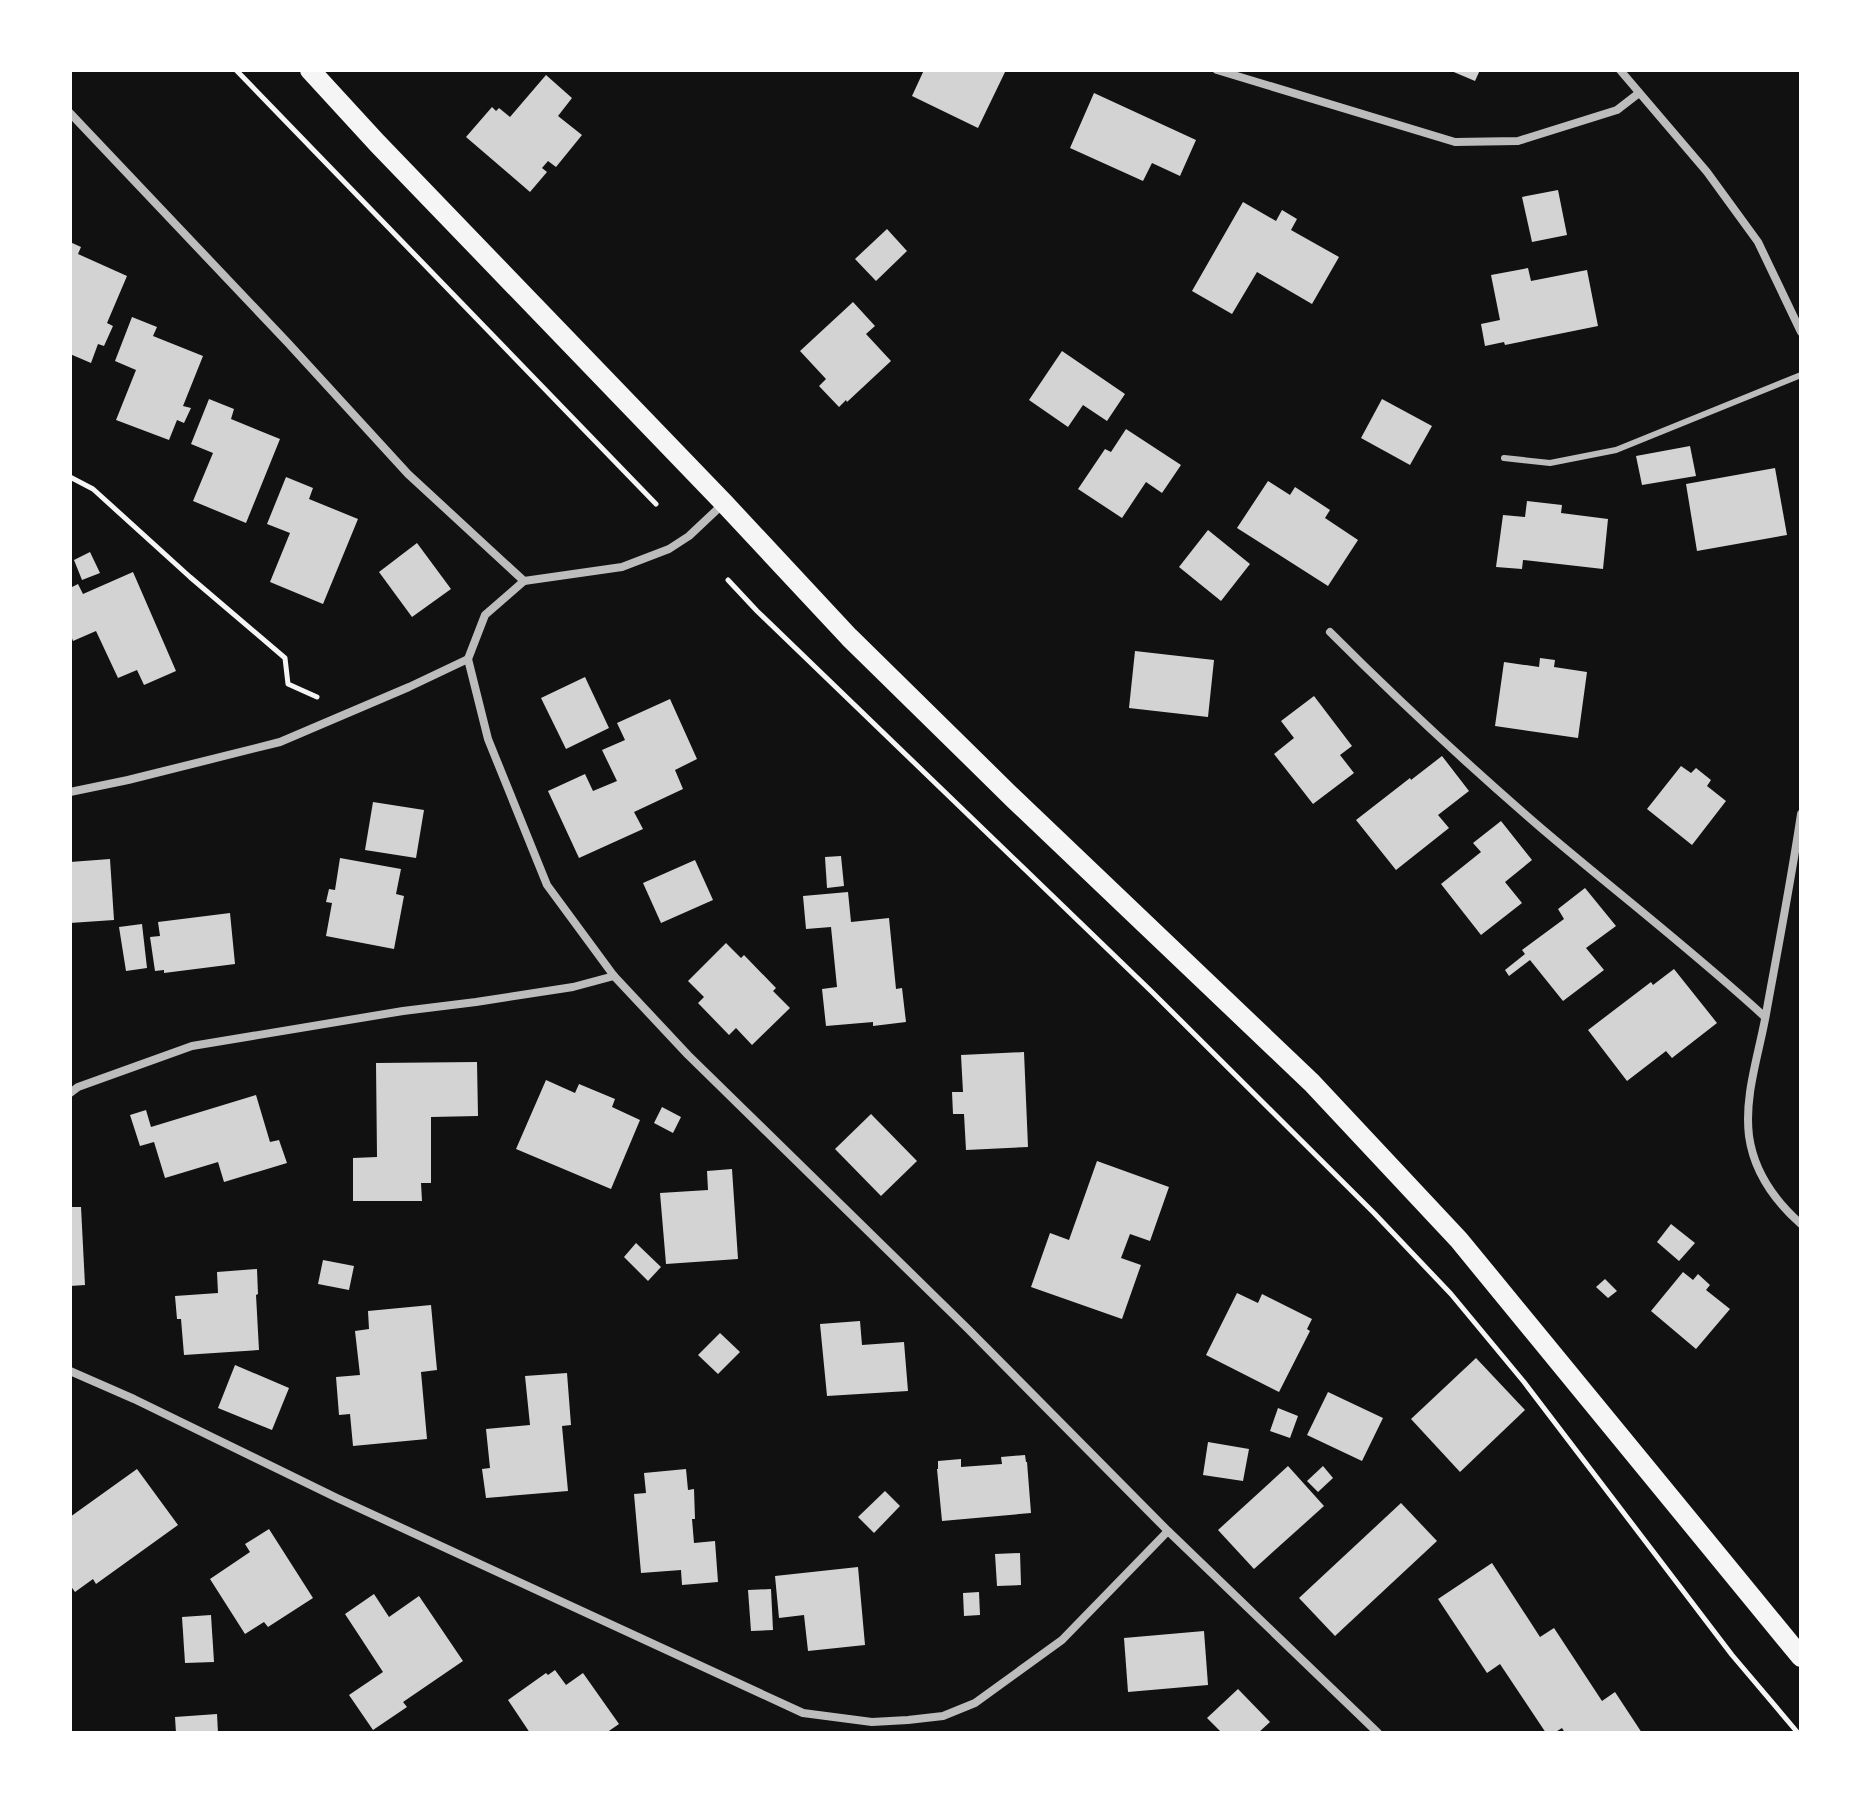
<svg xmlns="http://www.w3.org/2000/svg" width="1871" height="1803" viewBox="0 0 1871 1803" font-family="'PT Sans Narrow',sans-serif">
	<rect width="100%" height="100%" fill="#111"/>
	<g fill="#d3d3d3">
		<polygon points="924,70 1006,70 978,128 912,96"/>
		<polygon points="1449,70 1480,70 1475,81"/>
		<polygon points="546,75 572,98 558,116 582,135 556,167 548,161 542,168 547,172 530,192 466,137 492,107 496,111 499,108 510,117"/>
		<polygon points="1094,93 1196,140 1180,176 1152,163 1143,181 1070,148"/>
		<polygon points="1558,190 1567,235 1532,242 1522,197"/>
		<polygon points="1243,202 1276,221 1282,210 1297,219 1291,230 1339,257 1312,304 1257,272 1232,314 1192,291"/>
		<polygon points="887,229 907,251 876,281 855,259"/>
		<polygon points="70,242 81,247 78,254 127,276 107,323 113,326 104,346 98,344 91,363 70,354"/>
		<polygon points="1528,268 1531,281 1587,270 1598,326 1505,345 1504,342 1485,346 1481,324 1500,320 1491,275"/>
		<polygon points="853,302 875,326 866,334 891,361 847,402 846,400 839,407 819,386 826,379 800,351"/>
		<polygon points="132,317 157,327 153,336 203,356 183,406 191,408 184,423 177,420 169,440 116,420 136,370 115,361"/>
		<polygon points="1062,351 1125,394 1107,421 1083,405 1068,427 1029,400"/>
		<polygon points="209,399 234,409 231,419 280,439 246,523 193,501 213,453 191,444"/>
		<polygon points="1382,399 1432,426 1410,465 1361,438"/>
		<polygon points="1126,429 1181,465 1162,493 1146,482 1122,518 1078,489 1105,449 1111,452"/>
		<polygon points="1690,446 1696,476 1642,485 1636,456"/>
		<polygon points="1775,468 1787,535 1697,551 1686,484"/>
		<polygon points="286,477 313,488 309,499 358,519 323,604 270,582 290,533 267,524"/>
		<polygon points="1268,481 1290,495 1295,487 1330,510 1325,518 1358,540 1328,586 1237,528"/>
		<polygon points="1527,501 1562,505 1561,513 1608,519 1603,569 1523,560 1522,569 1496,567 1503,515 1525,517"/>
		<polygon points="1208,530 1250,564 1221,601 1179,567"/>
		<polygon points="417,543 451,589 412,617 379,572"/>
		<polygon points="90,552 100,573 82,580 74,560"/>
		<polygon points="133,572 176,671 144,685 137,670 118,678 96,631 73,641 70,633 70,588 78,584 83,594"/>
		<polygon points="1135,651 1214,660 1208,717 1129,708"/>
		<polygon points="1540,658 1555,660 1554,667 1587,672 1578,738 1495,726 1504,662 1539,667"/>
		<polygon points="585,677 609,728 566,749 541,698"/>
		<polygon points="1314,696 1352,746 1340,755 1354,773 1313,804 1274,754 1294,738 1281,721"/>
		<polygon points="670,699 697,759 675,770 683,789 634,812 643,829 579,858 548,791 585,774 593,791 617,781 602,750 625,740 617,723"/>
		<polygon points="1442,756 1469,791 1438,815 1449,828 1396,870 1356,820 1410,778 1411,780"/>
		<polygon points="1681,766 1691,773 1696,768 1711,780 1707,786 1726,801 1692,845 1647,809"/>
		<polygon points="373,802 424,810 416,858 365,850"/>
		<polygon points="1501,821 1532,860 1505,882 1522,903 1481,935 1441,884 1481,852 1473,843"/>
		<polygon points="841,856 844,886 827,888 825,857"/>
		<polygon points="340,858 401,869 396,894 404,896 394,949 326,936 332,903 326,902 329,889 335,890"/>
		<polygon points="110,859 114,920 70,923 70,862"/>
		<polygon points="695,860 713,900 661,923 643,883"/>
		<polygon points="1585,888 1616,926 1586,948 1604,970 1563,1001 1530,960 1509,976 1505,970 1525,954 1522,950 1564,919 1558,909"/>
		<polygon points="848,892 851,922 889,918 896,989 902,988 906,1022 873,1026 873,1022 826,1026 822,989 837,987 831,927 806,929 803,896"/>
		<polygon points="230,913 235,964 164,973 164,970 155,971 150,937 160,936 158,922"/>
		<polygon points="142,924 147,968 126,971 119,927"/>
		<polygon points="726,943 741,958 744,955 776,988 773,991 790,1008 752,1045 736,1028 729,1035 698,1003 704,997 688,981"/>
		<polygon points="1674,969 1717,1023 1672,1058 1666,1051 1627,1081 1588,1030 1651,982 1653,985"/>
		<polygon points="1024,1052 1028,1147 966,1150 964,1114 953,1114 952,1092 963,1092 961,1055"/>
		<polygon points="477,1062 478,1116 431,1117 431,1183 421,1183 422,1201 353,1201 353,1158 377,1157 376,1063"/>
		<polygon points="546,1080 575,1093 579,1084 615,1099 612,1107 640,1120 611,1189 516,1149"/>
		<polygon points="256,1095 270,1142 279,1140 287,1163 224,1182 218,1162 165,1178 154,1142 140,1146 130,1115 146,1110 151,1127"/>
		<polygon points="662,1107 681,1117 673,1133 654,1123"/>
		<polygon points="871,1114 917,1161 881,1196 835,1149"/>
		<polygon points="1097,1161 1169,1187 1150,1241 1130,1234 1121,1258 1141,1265 1122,1319 1031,1287 1050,1233 1069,1240"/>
		<polygon points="732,1169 738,1259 666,1264 660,1193 708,1190 707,1171"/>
		<polygon points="70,1207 81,1207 85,1285 70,1286"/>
		<polygon points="1671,1224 1695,1243 1679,1261 1657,1242"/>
		<polygon points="636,1243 661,1267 648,1281 624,1257"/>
		<polygon points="323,1260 354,1266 349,1290 318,1284"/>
		<polygon points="257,1269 258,1294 256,1295 259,1350 184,1355 181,1319 177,1319 175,1296 218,1293 217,1272"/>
		<polygon points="1683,1272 1693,1280 1698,1274 1710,1285 1706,1290 1730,1309 1696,1349 1651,1311"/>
		<polygon points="1605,1279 1617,1291 1608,1298 1596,1287"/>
		<polygon points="1237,1293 1258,1303 1262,1294 1312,1319 1307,1329 1310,1331 1279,1392 1206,1355"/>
		<polygon points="431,1305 437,1370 421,1372 427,1439 353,1446 350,1414 339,1415 336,1377 360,1375 355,1331 369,1329 368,1311"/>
		<polygon points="860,1321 862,1345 904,1342 908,1391 827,1396 820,1324"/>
		<polygon points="720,1333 740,1352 718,1374 698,1355"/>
		<polygon points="1476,1358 1525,1410 1460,1472 1411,1419"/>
		<polygon points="235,1365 289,1388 272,1430 218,1408"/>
		<polygon points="567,1373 571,1425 562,1426 568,1491 486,1498 482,1469 490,1468 486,1429 530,1425 525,1376"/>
		<polygon points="1328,1392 1383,1418 1362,1461 1307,1435"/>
		<polygon points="1278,1408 1298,1416 1290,1438 1270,1431"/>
		<polygon points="1208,1442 1249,1449 1243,1481 1203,1475"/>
		<polygon points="1025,1455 1026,1462 1027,1462 1031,1513 942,1521 937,1469 938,1469 938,1461 961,1459 961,1467 1002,1464 1001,1457"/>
		<polygon points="1288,1466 1324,1506 1254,1569 1218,1530"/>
		<polygon points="1323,1466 1333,1478 1318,1492 1307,1481"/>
		<polygon points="137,1469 178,1525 96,1584 93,1579 75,1592 70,1585 70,1517"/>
		<polygon points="686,1469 688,1490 694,1489 695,1519 692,1519 694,1543 715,1541 718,1582 682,1585 681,1570 641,1573 634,1494 646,1493 644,1473"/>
		<polygon points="885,1491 900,1506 874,1533 858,1517"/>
		<polygon points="1401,1503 1437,1541 1335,1636 1299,1598"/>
		<polygon points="269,1529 313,1598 268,1627 264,1622 245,1634 210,1579 250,1552 245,1544"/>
		<polygon points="1020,1553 1021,1585 997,1586 995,1554"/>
		<polygon points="1492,1563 1540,1637 1554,1628 1602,1701 1615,1692 1642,1733 1565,1733 1562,1728 1554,1733 1546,1733 1500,1664 1487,1673 1438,1599"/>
		<polygon points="858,1567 865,1645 808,1651 804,1615 779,1618 775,1576"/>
		<polygon points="771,1589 773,1630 751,1631 748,1590"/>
		<polygon points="979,1592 980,1615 964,1616 963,1593"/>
		<polygon points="374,1594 389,1617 419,1596 463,1661 403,1702 407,1707 373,1730 349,1695 383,1672 345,1614"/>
		<polygon points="211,1615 214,1662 185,1663 182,1617"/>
		<polygon points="1204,1631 1208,1685 1128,1692 1124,1638"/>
		<polygon points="555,1670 566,1685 583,1673 619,1724 606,1733 530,1733 508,1700 546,1673 548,1675"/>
		<polygon points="1238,1689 1270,1722 1258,1733 1222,1733 1207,1718"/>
		<polygon points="217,1714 218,1733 176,1733 175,1717"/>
	</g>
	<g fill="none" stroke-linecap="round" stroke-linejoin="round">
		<g stroke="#f5f5f5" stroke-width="5">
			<polyline points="236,70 656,504"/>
			<polyline points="70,477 93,489 190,577 285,658 288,684 317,697"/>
			<polyline points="728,580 757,611 1151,991 1374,1213 1451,1294 1524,1382 1732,1655 1798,1733"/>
		</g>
		<polyline stroke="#bcbcbc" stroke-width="6" points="1504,458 1550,463 1616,450 1801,375"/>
		<g stroke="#bcbcbc" stroke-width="8">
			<polyline points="1217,70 1455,142 1518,141 1617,110 1639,93"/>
			<polyline points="1620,70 1707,172 1758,242 1801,332"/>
			<polyline points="70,113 288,343 408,474 524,581"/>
			<polyline points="723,504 689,536 669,549 622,567 524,581 485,615 468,659 488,739 547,885 614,976 688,1055 968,1329 1168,1531 1378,1733"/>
			<path d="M1330,632c68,68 138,133 211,196 74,63 152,123 224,189"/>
			<polyline points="70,792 128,780 280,742 409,687 468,659"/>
			<path d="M1801,814c-10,67 -23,134 -35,200 -7,40 -22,81 -17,122 5,36 26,65 52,88"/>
			<polyline points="70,1093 78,1087 192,1046 403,1011 476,1002 573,987 614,976"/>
			<polyline points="70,1371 134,1399 337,1498 803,1713 872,1722 908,1720 943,1716 975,1703 1062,1640 1168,1531"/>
		</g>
		<polyline stroke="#f5f5f5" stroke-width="20" points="310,70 377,143 724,503 849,637 1015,800 1312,1083 1459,1240 1801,1657"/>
	</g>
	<rect width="1871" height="1803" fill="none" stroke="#ffffff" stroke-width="144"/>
</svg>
